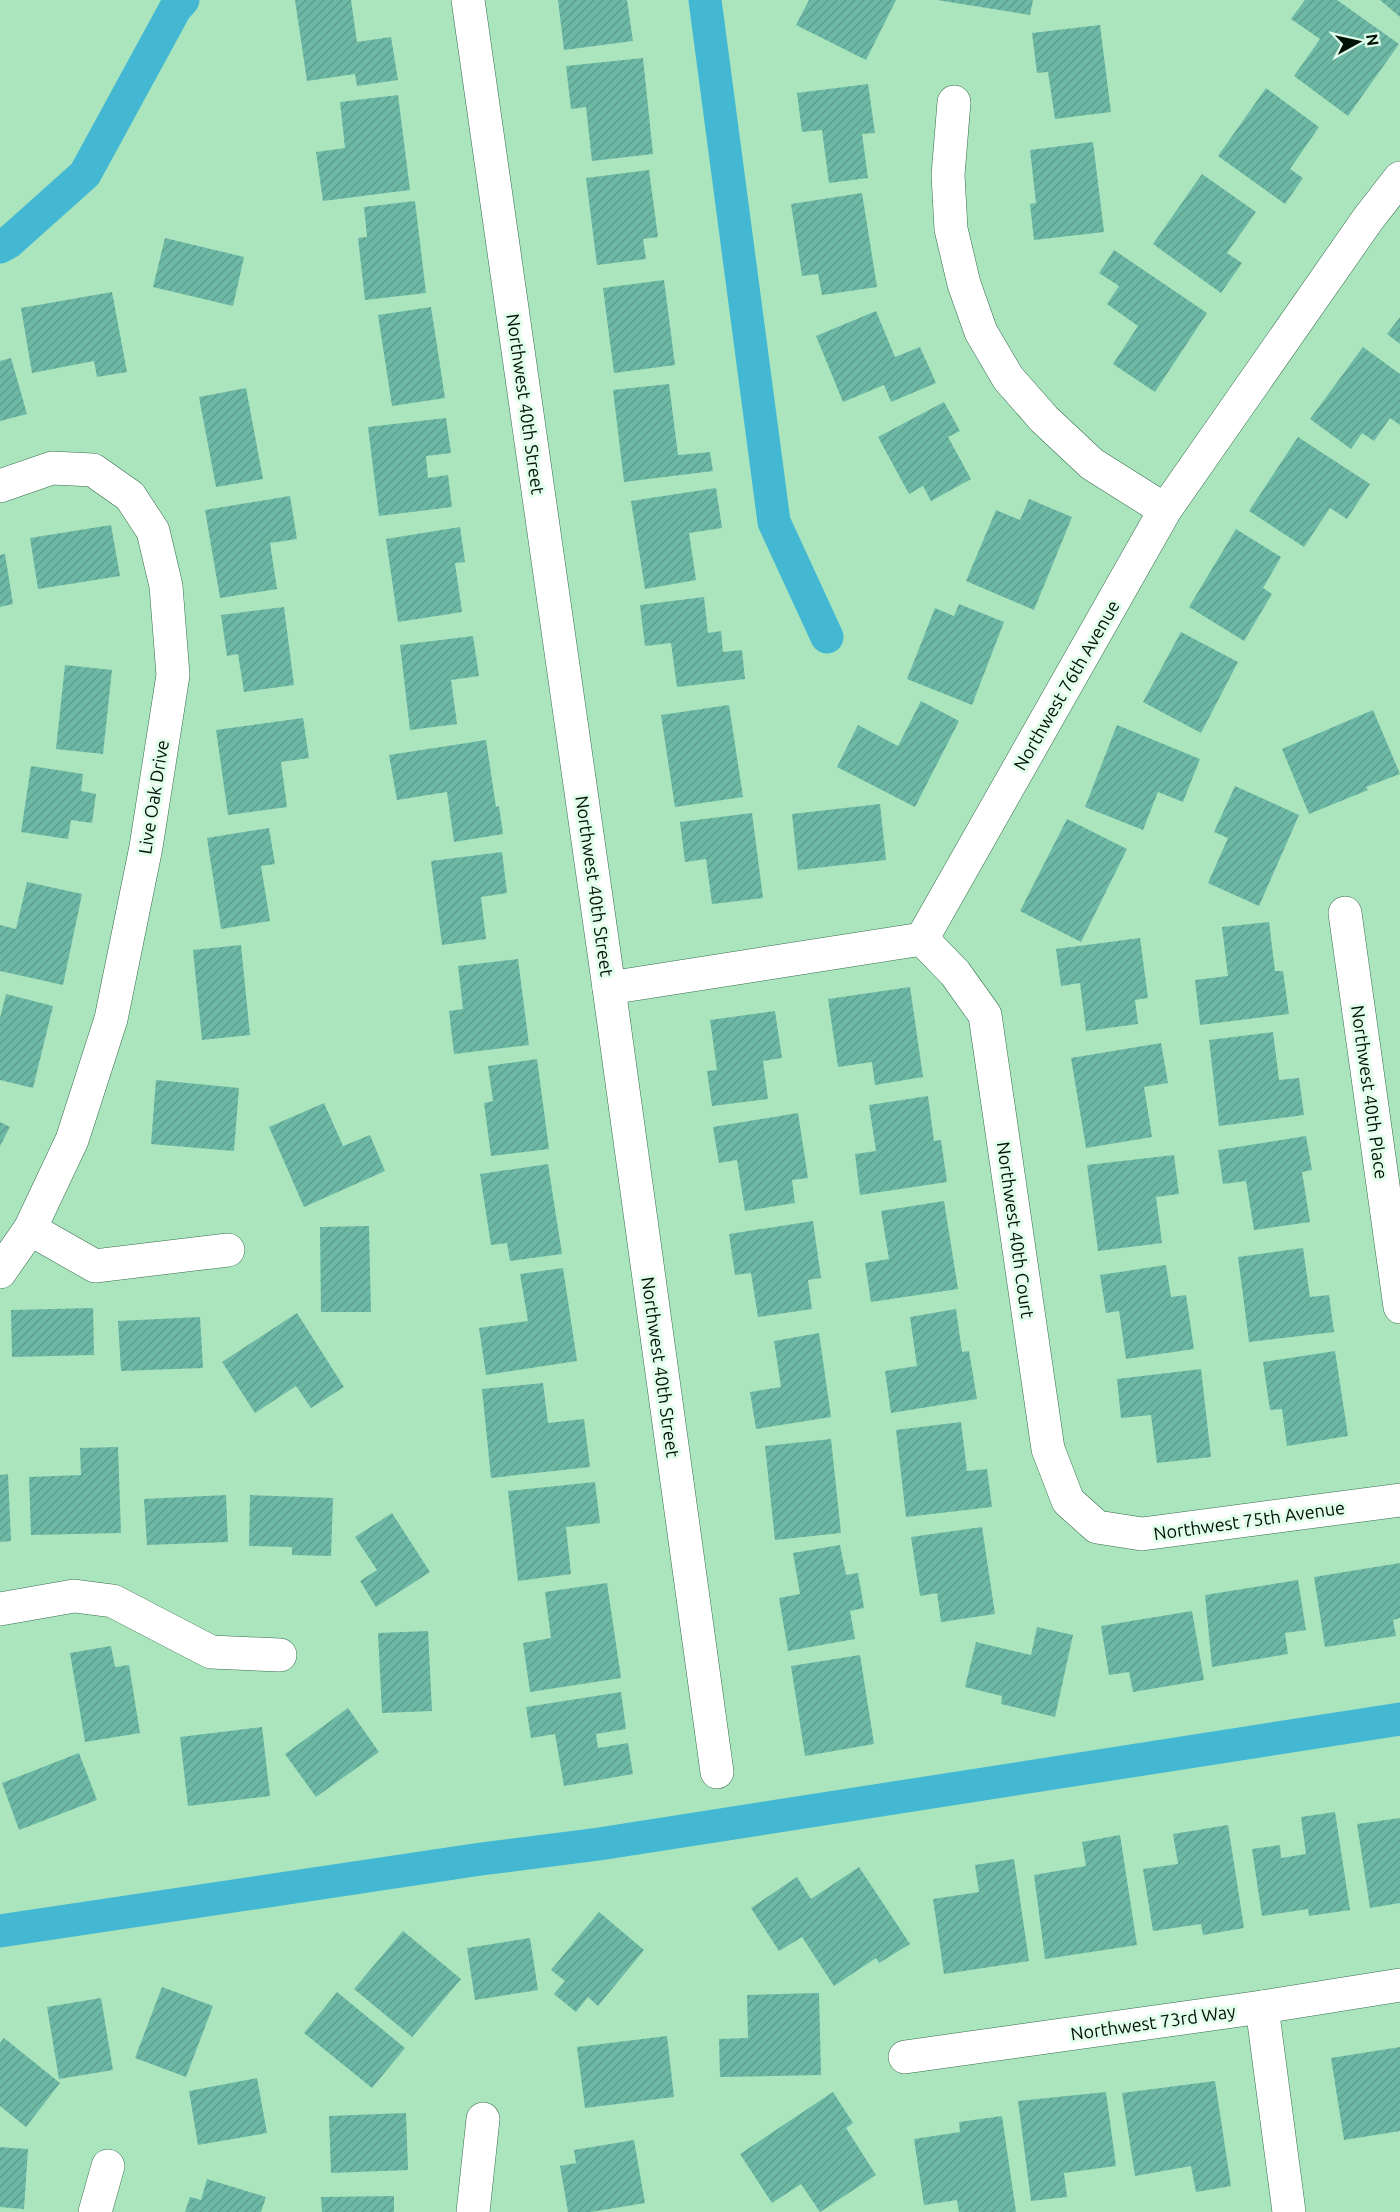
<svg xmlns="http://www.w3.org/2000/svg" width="1400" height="2212" viewBox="0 0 1400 2212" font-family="Ubuntu,sans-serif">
	<defs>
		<pattern id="building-hatch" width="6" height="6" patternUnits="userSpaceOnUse" patternTransform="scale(1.5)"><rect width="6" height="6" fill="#6eb9a6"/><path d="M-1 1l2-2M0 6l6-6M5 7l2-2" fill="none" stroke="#5e9e8d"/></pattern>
	</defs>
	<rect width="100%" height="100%" fill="#aae5be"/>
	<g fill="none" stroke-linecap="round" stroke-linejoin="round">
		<g stroke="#44b8d2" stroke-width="33">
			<polyline points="705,0 774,522 827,637"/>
			<polyline points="0,247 9,242 85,174 175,9 183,0"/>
			<polyline points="0,1931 481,1859 599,1844 1400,1719"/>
		</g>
	</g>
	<g fill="url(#building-hatch)">
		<polygon points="295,0 351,0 357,42 391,37 398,80 357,86 355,74 307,81"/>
		<polygon points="558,0 627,0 633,41 564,50"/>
		<polygon points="809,0 896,0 866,60 796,25"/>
		<polygon points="937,0 1033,0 1030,15"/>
		<polygon points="1305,0 1337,0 1399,44 1348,116 1294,76 1320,39 1291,19"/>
		<polygon points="1380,0 1400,0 1400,17"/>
		<polygon points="1100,25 1111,112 1055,119 1048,72 1037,73 1032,33"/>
		<polygon points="643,58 653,154 592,161 586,107 571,109 566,66"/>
		<polygon points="868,84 875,133 862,134 868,178 829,183 822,130 802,132 797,93"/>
		<polygon points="1266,88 1319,127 1290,169 1303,178 1285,204 1218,156"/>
		<polygon points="398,95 410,190 323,201 316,152 345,148 340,102"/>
		<polygon points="1093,142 1104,232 1034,240 1030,204 1036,203 1030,150"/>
		<polygon points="649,170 658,237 643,239 646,259 597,265 586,178"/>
		<polygon points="1202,174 1256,212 1227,253 1242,263 1221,293 1153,244"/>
		<polygon points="862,193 877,287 822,295 818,274 802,276 791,204"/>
		<polygon points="415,201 426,293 365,300 358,238 367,237 364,207"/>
		<polygon points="165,238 244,257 233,306 153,287"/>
		<polygon points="1114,250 1207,313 1155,392 1113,364 1138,326 1107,304 1119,286 1099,273"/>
		<polygon points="664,280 675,365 614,373 603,288"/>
		<polygon points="112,292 127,372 97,377 94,361 32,373 21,308"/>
		<polygon points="431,307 445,398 392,406 378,315"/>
		<polygon points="876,311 895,357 920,347 936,383 891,402 884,385 843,402 816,336"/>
		<polygon points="1400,317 1400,344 1387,334"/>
		<polygon points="1363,347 1400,374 1400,425 1390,418 1374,441 1362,433 1351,449 1310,419"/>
		<polygon points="11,358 27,414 0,421 0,361"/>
		<polygon points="669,384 678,455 710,452 713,471 624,482 613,390"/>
		<polygon points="246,388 263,479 216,487 199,397"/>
		<polygon points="944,402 960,431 948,437 971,479 931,501 923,486 909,494 878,437"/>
		<polygon points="446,418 451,453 426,456 428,478 448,475 452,507 379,516 368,427"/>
		<polygon points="1298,437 1370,484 1347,519 1330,508 1304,547 1249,511"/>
		<polygon points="716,488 722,528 689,533 696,580 645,589 631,501"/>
		<polygon points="290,496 297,539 270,543 277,589 220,598 205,510"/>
		<polygon points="1029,499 1072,517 1034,610 966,581 996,510 1020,520"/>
		<polygon points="111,525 120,576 38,589 30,538"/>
		<polygon points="460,527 465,562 455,563 462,612 398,622 386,539"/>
		<polygon points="1236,529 1281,557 1263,588 1272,594 1244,641 1189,607"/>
		<polygon points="5,554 13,604 0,607 0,555"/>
		<polygon points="704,597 708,633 721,631 723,652 742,650 745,679 677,687 671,643 645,646 640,605"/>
		<polygon points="959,604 1004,622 972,705 907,679 935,608 954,616"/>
		<polygon points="284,607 294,685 244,692 238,654 227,656 221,615"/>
		<polygon points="1181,632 1238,662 1201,733 1143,702"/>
		<polygon points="473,636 479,676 451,680 457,724 410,730 400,645"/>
		<polygon points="65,665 112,670 103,754 56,749"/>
		<polygon points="921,701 959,721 915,807 837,767 858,725 898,746"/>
		<polygon points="729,705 743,797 675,807 661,715"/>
		<polygon points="1373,710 1400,774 1366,787 1368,790 1309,814 1282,749"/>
		<polygon points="303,718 309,758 281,762 287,807 228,815 216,730"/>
		<polygon points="1117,725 1200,759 1183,802 1158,792 1143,830 1085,807"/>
		<polygon points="486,740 496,807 499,806 503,834 454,842 447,792 397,800 389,755"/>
		<polygon points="31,766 83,774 81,791 96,794 92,823 71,820 68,839 21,832"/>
		<polygon points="1235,786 1299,815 1259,906 1208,883 1228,838 1214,832"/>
		<polygon points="880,804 886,860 798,870 792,814"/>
		<polygon points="752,813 763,898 712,904 706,859 685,862 680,822"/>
		<polygon points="1067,819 1127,849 1081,942 1020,911"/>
		<polygon points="269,828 275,864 261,866 270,921 221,929 207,838"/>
		<polygon points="502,852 507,893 481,897 486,939 442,945 431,861"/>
		<polygon points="27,882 82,894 63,985 0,971 0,925 16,929"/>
		<polygon points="1269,922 1275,971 1283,971 1289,1014 1200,1025 1195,980 1228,976 1222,927"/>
		<polygon points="1140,938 1148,998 1135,1000 1138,1024 1086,1031 1080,983 1061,986 1056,949"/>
		<polygon points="241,945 250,1035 202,1040 193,950"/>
		<polygon points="518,959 529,1045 454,1054 449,1011 463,1009 458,966"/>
		<polygon points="910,987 923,1077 875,1085 872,1062 838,1067 828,999"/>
		<polygon points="6,994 53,1006 33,1088 0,1080 0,1018"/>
		<polygon points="775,1011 782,1058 763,1061 768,1099 712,1106 707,1071 717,1070 710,1020"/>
		<polygon points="1273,1032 1279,1080 1299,1078 1304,1115 1219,1126 1209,1040"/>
		<polygon points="1161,1043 1168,1083 1144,1087 1152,1137 1086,1148 1071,1058"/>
		<polygon points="537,1059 549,1149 491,1156 484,1103 493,1101 488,1066"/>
		<polygon points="156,1080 239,1088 234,1151 151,1144"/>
		<polygon points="928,1096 934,1141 941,1140 947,1182 860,1195 855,1154 876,1151 869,1105"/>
		<polygon points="324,1103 343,1146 370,1135 385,1171 304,1207 269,1127"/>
		<polygon points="798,1113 808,1178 792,1180 795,1203 745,1211 737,1160 719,1163 713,1127"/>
		<polygon points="0,1122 10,1127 0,1146"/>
		<polygon points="1306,1136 1312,1170 1302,1172 1310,1222 1254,1230 1246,1181 1223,1184 1218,1150"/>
		<polygon points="1174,1155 1179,1194 1156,1197 1162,1243 1098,1251 1087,1165"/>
		<polygon points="548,1164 562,1254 510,1261 507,1243 491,1245 480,1174"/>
		<polygon points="944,1201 958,1289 871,1302 865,1263 889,1259 881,1211"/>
		<polygon points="813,1221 821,1278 808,1280 812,1309 758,1317 751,1273 735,1275 729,1234"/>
		<polygon points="369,1226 371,1312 321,1312 320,1227"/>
		<polygon points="1303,1248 1310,1297 1329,1295 1334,1332 1249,1342 1238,1257"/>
		<polygon points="1166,1265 1171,1297 1186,1295 1194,1349 1126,1359 1119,1311 1106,1313 1100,1275"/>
		<polygon points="563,1268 577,1361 486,1375 479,1328 528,1321 520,1274"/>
		<polygon points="93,1308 94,1355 12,1357 11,1310"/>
		<polygon points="956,1309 962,1352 969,1351 977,1399 891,1413 885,1371 917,1366 910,1317"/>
		<polygon points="297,1313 344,1387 311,1408 296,1386 255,1413 222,1362"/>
		<polygon points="200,1317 203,1368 121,1371 118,1321"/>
		<polygon points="819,1333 831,1417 756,1429 750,1392 781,1387 774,1341"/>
		<polygon points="1335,1351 1348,1436 1287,1446 1282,1409 1270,1410 1263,1362"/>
		<polygon points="1201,1369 1211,1457 1157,1463 1151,1415 1121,1418 1117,1379"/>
		<polygon points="543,1383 548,1423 584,1419 590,1467 491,1478 482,1389"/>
		<polygon points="961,1422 967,1471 987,1469 992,1507 906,1517 896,1430"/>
		<polygon points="831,1439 841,1533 775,1540 765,1446"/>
		<polygon points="118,1447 121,1533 31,1535 29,1477 81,1475 80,1448"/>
		<polygon points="8,1474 11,1541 0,1542 0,1475"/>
		<polygon points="595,1482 600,1523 566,1527 571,1574 518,1581 508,1491"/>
		<polygon points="226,1495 228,1542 147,1545 144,1499"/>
		<polygon points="250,1495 333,1498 331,1556 292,1555 292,1547 249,1546"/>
		<polygon points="392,1513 430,1572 376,1607 360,1581 377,1570 355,1537"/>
		<polygon points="982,1527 995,1614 941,1622 937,1593 920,1596 911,1537"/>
		<polygon points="840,1545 846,1575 858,1573 864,1608 850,1611 855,1639 788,1651 779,1598 800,1594 793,1553"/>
		<polygon points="1400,1563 1400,1618 1393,1620 1396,1636 1325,1647 1314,1577"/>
		<polygon points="1298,1580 1306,1630 1285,1633 1288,1654 1212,1667 1205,1595"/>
		<polygon points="607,1583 621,1678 530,1692 523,1643 551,1638 545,1592"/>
		<polygon points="1192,1611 1204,1680 1133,1692 1129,1672 1109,1675 1101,1626"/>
		<polygon points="1037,1627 1073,1635 1055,1717 1001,1704 1002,1696 965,1687 976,1642 1031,1655"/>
		<polygon points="428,1631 432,1711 382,1713 378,1633"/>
		<polygon points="111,1646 115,1667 129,1665 140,1733 85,1742 70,1653"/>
		<polygon points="860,1655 874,1744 805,1756 791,1666"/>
		<polygon points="621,1692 626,1729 596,1734 598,1748 628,1743 633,1774 564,1786 555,1734 531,1738 526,1707"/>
		<polygon points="348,1708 379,1752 316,1797 285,1754"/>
		<polygon points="262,1727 270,1796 188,1806 180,1737"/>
		<polygon points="79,1753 97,1800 19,1830 2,1783"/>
		<polygon points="1335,1812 1350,1910 1309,1916 1308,1909 1262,1916 1252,1849 1280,1845 1281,1858 1306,1854 1301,1817"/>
		<polygon points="1400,1818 1400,1903 1370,1908 1357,1824"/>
		<polygon points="1228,1825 1244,1928 1203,1935 1201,1924 1153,1931 1143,1869 1178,1864 1173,1834"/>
		<polygon points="1120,1835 1137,1945 1045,1959 1034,1875 1086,1866 1082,1842"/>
		<polygon points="1014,1859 1029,1961 944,1974 933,1899 979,1892 975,1865"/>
		<polygon points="859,1867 910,1944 879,1963 876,1958 834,1986 802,1937 779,1951 751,1908 797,1877 811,1899"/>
		<polygon points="599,1912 644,1950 598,2006 588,1997 576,2012 554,1994 565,1981 551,1970"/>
		<polygon points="403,1931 461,1979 412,2037 354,1989"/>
		<polygon points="530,1938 538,1990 475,2000 467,1948"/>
		<polygon points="162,1987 213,2006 186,2077 135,2058"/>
		<polygon points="337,1992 405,2048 372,2088 304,2033"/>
		<polygon points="819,1993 821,2075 720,2077 719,2039 748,2038 747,1995"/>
		<polygon points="101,1998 113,2070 59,2079 47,2007"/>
		<polygon points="667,2036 674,2097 585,2108 577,2047"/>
		<polygon points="4,2038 60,2083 26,2127 0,2106 0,2043"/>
		<polygon points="1400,2047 1400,2131 1344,2140 1331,2058"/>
		<polygon points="257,2078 267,2133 198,2145 189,2091"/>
		<polygon points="1215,2081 1231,2186 1196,2192 1191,2166 1135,2176 1122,2093"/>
		<polygon points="833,2092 853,2123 846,2128 876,2175 820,2212 801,2184 772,2203 740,2154"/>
		<polygon points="1106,2092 1116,2166 1064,2173 1067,2197 1031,2201 1018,2101"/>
		<polygon points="406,2113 408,2170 331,2173 329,2116"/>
		<polygon points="1002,2116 1016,2212 959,2212 957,2200 924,2205 914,2139 960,2132 959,2122"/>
		<polygon points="634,2140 645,2203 591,2212 568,2212 560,2166 576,2163 574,2150"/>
		<polygon points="0,2147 28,2149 24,2209 0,2207"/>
		<polygon points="207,2179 266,2197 261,2212 185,2212 190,2197 201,2200"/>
		<polygon points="394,2196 394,2212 322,2212 321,2197"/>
	</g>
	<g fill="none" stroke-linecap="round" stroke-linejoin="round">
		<g stroke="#366d4c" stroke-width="34">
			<g id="street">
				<polyline points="468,0 609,988 717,1772"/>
				<polyline points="954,102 948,175 951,229 964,284 981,332 1008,378 1044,419 1092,464 1165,510"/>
				<polyline points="0,486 52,468 93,470 130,496 153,531 166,586 173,675 146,847 111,1019 72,1140 30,1229 0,1272"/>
				<polyline points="1345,913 1400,1307"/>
				<polyline points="922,939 955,973 985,1015 1048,1449 1068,1501 1097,1527 1142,1534 1400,1500"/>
				<polyline points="922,939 1165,510 1368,219 1400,178"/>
				<polyline points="609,988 922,939"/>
				<polyline points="30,1229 95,1266 228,1250"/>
				<polyline points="0,1609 74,1596 113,1601 211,1652 280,1655"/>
				<polyline points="1262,2007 1289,2212"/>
				<polyline points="905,2057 1262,2007 1400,1985"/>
				<polyline points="95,2212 108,2166"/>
				<polyline points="473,2212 483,2119"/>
			</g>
		</g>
		<use href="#street" stroke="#fff" stroke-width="33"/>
	</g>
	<g text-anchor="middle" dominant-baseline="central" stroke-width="6" stroke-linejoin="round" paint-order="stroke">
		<g font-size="18" fill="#001105" stroke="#e1feea">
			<text transform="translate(526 404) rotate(82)">Northwest 40th Street</text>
			<text transform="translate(1066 685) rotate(-60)">Northwest 76th Avenue</text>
			<text transform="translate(153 797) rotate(-81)">Live Oak Drive</text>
			<text transform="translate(595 886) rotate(82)">Northwest 40th Street</text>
			<text transform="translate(1370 1092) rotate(82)">Northwest 40th Place</text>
			<text transform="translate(1016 1230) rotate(82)">Northwest 40th Court</text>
			<text transform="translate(661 1367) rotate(82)">Northwest 40th Street</text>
			<text transform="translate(1249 1520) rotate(-8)">Northwest 75th Avenue</text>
			<text transform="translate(1153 2022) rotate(-8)">Northwest 73rd Way</text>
		</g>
	</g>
	<g transform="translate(1358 42) rotate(82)" stroke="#e1feea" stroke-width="4.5" paint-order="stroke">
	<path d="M0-4.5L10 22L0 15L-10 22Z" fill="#001105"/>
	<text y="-9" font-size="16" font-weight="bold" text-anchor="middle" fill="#001105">N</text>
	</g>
</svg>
